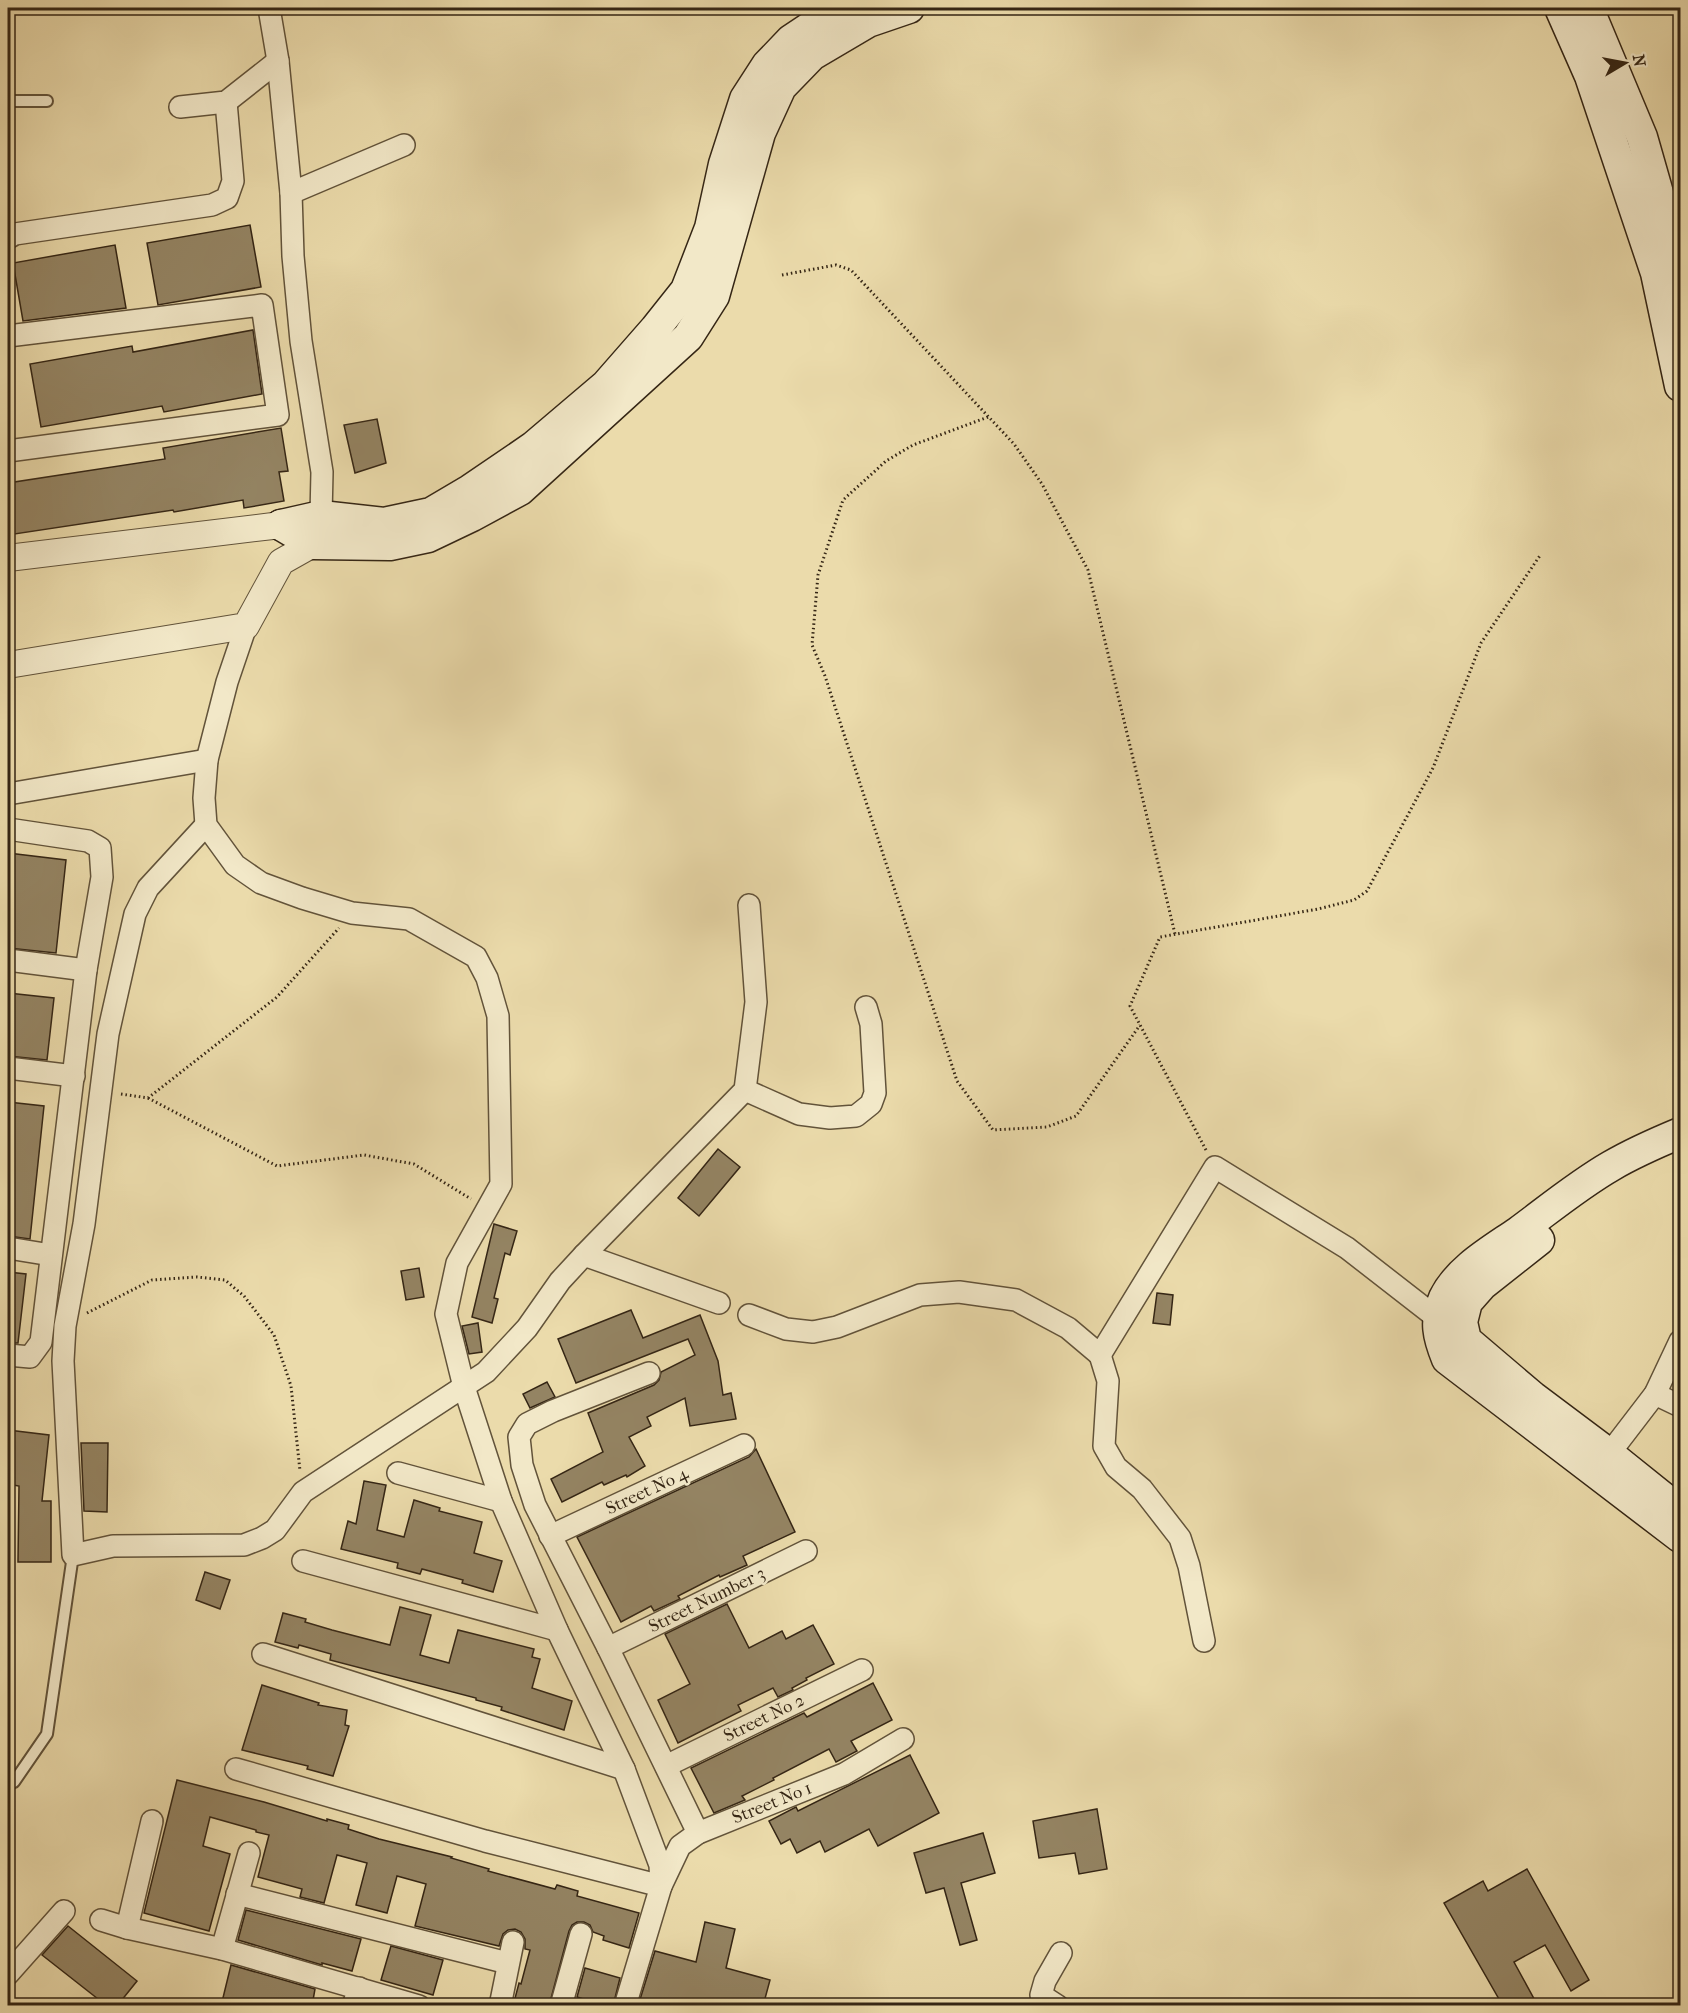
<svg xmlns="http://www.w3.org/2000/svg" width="1688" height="2013" viewBox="0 0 1688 2013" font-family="'IM FELL French Canon',serif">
	<rect width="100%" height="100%" fill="#ebdbab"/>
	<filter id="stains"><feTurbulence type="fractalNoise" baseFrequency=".00333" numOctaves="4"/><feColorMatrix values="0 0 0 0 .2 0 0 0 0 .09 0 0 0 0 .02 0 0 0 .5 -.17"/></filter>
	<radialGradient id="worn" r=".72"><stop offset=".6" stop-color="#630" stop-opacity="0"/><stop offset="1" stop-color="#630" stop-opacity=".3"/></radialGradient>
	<g fill="#948463" stroke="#352615" stroke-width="1.5">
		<polygon points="250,225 261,287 158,305 147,243"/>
		<polygon points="115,245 126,308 23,321 13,263"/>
		<polygon points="253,330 262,394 164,412 162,406 41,427 30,364 132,346 133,352"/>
		<polygon points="377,419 386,463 355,473 344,425"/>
		<polygon points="281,428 288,471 279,472 284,501 244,508 243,500 174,512 173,510 8,535 8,483 165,459 163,448"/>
		<polygon points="8,853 66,860 56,953 8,948"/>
		<polygon points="8,993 54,998 47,1060 8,1056"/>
		<polygon points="8,1102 44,1106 30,1239 8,1236"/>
		<polygon points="718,1149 740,1167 699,1216 678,1198"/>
		<polygon points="494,1224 517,1231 510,1255 505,1253 494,1298 498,1299 492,1323 472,1317"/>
		<polygon points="419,1268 424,1297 406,1300 401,1271"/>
		<polygon points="8,1272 26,1274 18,1343 8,1343"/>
		<polygon points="1157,1293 1173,1295 1170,1325 1153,1323"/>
		<polygon points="631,1310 643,1338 700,1315 718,1361 723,1395 731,1393 736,1419 690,1426 685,1398 647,1417 651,1426 629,1437 645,1466 627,1477 626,1475 604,1485 602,1482 562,1502 551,1479 603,1452 588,1413 654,1385 659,1380 661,1372 695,1355 688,1339 576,1383 558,1339"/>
		<polygon points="478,1323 482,1352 469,1354 462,1326"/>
		<polygon points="547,1382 555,1397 530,1408 523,1394"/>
		<polygon points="8,1430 49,1435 42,1501 51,1501 51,1562 18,1562 19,1486 8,1484"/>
		<polygon points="81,1443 108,1443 107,1512 84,1511"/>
		<polygon points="756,1449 795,1532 743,1556 747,1565 720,1577 719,1575 678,1596 680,1599 654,1611 651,1606 621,1622 577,1537 749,1457"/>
		<polygon points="364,1481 386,1485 377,1530 404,1537 414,1500 440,1508 439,1511 482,1522 474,1553 502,1561 493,1592 462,1583 463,1580 422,1569 420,1574 397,1568 398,1563 341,1549 348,1521 356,1524"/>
		<polygon points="205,1572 230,1580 220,1609 196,1600"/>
		<polygon points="727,1604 749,1648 782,1631 786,1639 813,1625 834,1664 806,1678 807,1680 792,1688 793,1690 778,1697 773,1688 738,1705 741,1711 678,1743 658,1700 690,1684 665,1634"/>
		<polygon points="400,1607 431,1615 420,1655 449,1663 458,1630 534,1649 532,1657 540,1659 532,1688 572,1701 564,1730 501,1710 502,1707 476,1700 476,1698 330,1660 331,1654 299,1645 298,1648 275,1642 283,1613 306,1619 305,1622 332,1630 390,1645"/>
		<polygon points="873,1683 892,1720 851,1741 857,1751 836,1762 829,1749 773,1778 774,1780 742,1796 745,1800 714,1813 691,1768 804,1713 807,1717"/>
		<polygon points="262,1685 319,1703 318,1705 347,1710 345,1725 349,1726 333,1776 307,1769 308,1766 242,1750"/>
		<polygon points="910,1755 939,1813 878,1846 869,1829 825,1852 820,1841 797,1853 790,1839 781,1844 769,1821 796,1807 798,1811"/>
		<polygon points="177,1780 264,1802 327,1821 327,1819 349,1825 348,1829 379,1839 452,1857 451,1858 489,1869 488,1871 555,1889 557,1885 578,1891 577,1896 639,1913 629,1948 603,1940 604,1936 593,1932 590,1925 584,1922 577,1922 572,1925 569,1931 549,2006 513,2006 519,1983 521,1984 530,1950 525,1949 525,1939 521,1932 515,1929 508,1930 503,1934 499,1946 415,1926 426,1884 397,1876 387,1913 356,1905 367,1863 337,1855 324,1903 300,1897 302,1889 258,1877 269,1835 256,1832 256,1830 210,1817 203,1846 230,1854 209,1931 144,1913"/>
		<polygon points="1097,1809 1107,1869 1079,1874 1075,1853 1039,1858 1033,1821"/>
		<polygon points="983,1833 995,1873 961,1883 977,1940 960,1945 944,1888 926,1893 914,1853"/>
		<polygon points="1527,1869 1589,1980 1571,1991 1545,1945 1514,1962 1538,2006 1503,2006 1444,1903 1483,1881 1488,1891"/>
		<polygon points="246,1910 361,1939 352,1971 322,1963 322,1965 238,1940"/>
		<polygon points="705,1922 735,1929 726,1968 770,1980 763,2006 638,2006 655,1951 696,1962"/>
		<polygon points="68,1926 137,1981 117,2006 107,2006 42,1955"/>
		<polygon points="391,1946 443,1960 433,1995 381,1980"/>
		<polygon points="231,1965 315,1989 312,2006 221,2006"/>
		<polygon points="585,1968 620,1978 613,2006 606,2006 577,1997"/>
	</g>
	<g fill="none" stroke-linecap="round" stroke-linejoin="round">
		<g stroke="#62533a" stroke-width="14">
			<g id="service">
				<polyline points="8,101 47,101"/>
				<polyline points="14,1782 47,1734 73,1555"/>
			</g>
		</g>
		<g stroke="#62533a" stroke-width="24">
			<g id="minor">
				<polyline points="269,8 278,61 291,193"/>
				<polyline points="180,107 226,102 278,61"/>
				<polyline points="8,238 15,234 212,205 227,198 233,181 226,102"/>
				<polyline points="8,336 262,305 278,415 8,451"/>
				<polyline points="321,516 322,472 301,341 293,256 291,193 404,145"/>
				<polyline points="246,626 227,682 207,760 204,798 206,825 235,865 261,883 302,898 352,913 409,919 476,957 487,978 498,1016 501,1184 457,1263 446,1314 464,1387 501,1501 557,1630 624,1769 660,1865 661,1886 625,2006"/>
				<polyline points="8,794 207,760"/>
				<polyline points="206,825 148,888 135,914 108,1034 84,1224 65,1326 63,1361 73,1555 113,1546 244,1545 262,1538 275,1530 303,1492 486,1372 527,1328 560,1281 584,1255 719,1303"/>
				<polyline points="8,829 88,841 100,848 102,877 86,970 41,1342 30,1357 8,1355"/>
				<polyline points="8,960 86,970"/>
				<polyline points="8,1068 74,1076"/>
				<polyline points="745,1090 799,1114 830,1118 856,1116 871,1104 875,1093 871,1024 866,1007"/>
				<polyline points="8,1248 51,1255"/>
				<polyline points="584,1255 745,1090 756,1002 749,905"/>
				<polyline points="749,1315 786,1329 813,1332 837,1327 920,1295 959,1292 1016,1300 1068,1328 1100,1355 1215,1167 1347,1248 1437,1318"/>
				<polyline points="1100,1355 1108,1381 1104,1446 1116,1467 1142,1489 1180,1538 1189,1566 1204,1641"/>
				<polyline points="649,1373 553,1411 527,1424 519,1437 522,1465 535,1505 608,1648 698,1833"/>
				<polyline points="1655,1394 1680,1406"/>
				<polyline points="1609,1454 1655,1394 1680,1341"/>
				<polyline points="398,1473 501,1501"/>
				<polyline points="550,1536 744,1445"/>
				<polyline points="303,1561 557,1630"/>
				<polyline points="608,1648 806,1551"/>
				<polyline points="263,1654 624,1769"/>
				<polyline points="666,1766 862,1670"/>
				<polyline points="236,1769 485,1841 661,1886 680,1846 698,1833 844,1774 903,1739"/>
				<polyline points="237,1894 508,1963"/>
				<polyline points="101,1920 127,1928 222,1949 419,2006"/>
				<polyline points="127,1928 152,1821"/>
				<polyline points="222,1949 249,1853"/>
				<polyline points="8,1974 64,1911"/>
				<polyline points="353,2006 359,1988"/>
				<polyline points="500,2006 513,1942"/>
				<polyline points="561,2006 581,1934"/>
				<polyline points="1058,2006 1041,1995 1045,1981 1061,1953"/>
			</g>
		</g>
		<g stroke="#62533a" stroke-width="28">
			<g id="tertiary">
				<polyline points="8,558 281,525"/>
				<polyline points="8,665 246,626 281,562 313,544 318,527"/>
			</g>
		</g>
		<g stroke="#352615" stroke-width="33">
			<g id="secondary">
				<polyline points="1560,8 1590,76 1656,273 1680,386"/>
				<polyline points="1588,8 1642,137 1680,270"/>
				<polyline points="281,525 313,544 390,545 428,537 472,516 520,490 688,337 714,296 760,133 781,87 812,55 868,22 909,8"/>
				<polyline points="281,525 321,516 384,523 431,513 470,490 533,447 606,385 655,329 686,290 710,228 724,164 745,99 767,65 791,40 839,8"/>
				<path d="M1680,1133c-24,10 -47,20 -69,33 -33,19 -63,44 -93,66 -26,18 -60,37 -74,66 -10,23 -6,39 3,61l233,178"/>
				<polyline points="1539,1240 1482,1285 1467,1302 1462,1322 1466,1340 1533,1397 1609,1454 1680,1511"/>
			</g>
		</g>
		<g stroke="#352615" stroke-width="3" stroke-dasharray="1.5 3" stroke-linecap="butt">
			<polyline points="782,275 836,265 851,270 1014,444 1042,484 1088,570 1175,934"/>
			<polyline points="988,417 913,445 886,461 843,500 818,575 812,645 825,676 957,1081 993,1130 1047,1127 1076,1116 1140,1025"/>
			<polyline points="121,1094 148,1098 277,997 339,928"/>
			<polyline points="148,1098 277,1166 364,1155 414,1164 471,1199"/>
			<polyline points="1206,1150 1130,1006 1160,937 1318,909 1354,900 1367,891 1433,768 1481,643 1541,554"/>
			<polyline points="87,1313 152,1280 197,1277 225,1280 244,1296 274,1335 291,1386 300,1471"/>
		</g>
		<use href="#service" stroke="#f2e8c8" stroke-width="10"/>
		<use href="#minor" stroke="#f2e8c8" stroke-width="21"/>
		<use href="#tertiary" stroke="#f2e8c8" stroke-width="26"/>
		<use href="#secondary" stroke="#f2e8c8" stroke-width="30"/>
	</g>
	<g text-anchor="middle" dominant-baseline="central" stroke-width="5" stroke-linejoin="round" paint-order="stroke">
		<g font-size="18" fill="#352615" stroke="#f2e8c8">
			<text transform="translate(647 1491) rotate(-25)">Street No 4</text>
			<text transform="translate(707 1600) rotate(-26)">Street Number 3</text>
			<text transform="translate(764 1718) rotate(-26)">Street No 2</text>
			<text transform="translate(772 1803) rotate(-22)">Street No 1</text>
		</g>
	</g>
	<rect width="1688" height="2013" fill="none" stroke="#ebdbab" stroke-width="30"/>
	<rect x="9" y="9" width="1670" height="1995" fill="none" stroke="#352615" stroke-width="3"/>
	<rect x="15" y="15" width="1658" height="1983" fill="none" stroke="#352615" stroke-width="1.5"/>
	<g transform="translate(1625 63) rotate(80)" stroke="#f2e8c8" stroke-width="4.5" paint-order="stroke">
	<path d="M0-4.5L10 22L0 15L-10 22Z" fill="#352615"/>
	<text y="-9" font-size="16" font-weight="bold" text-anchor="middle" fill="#352615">N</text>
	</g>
	<rect width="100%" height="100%" filter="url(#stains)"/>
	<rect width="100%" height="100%" fill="url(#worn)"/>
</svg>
